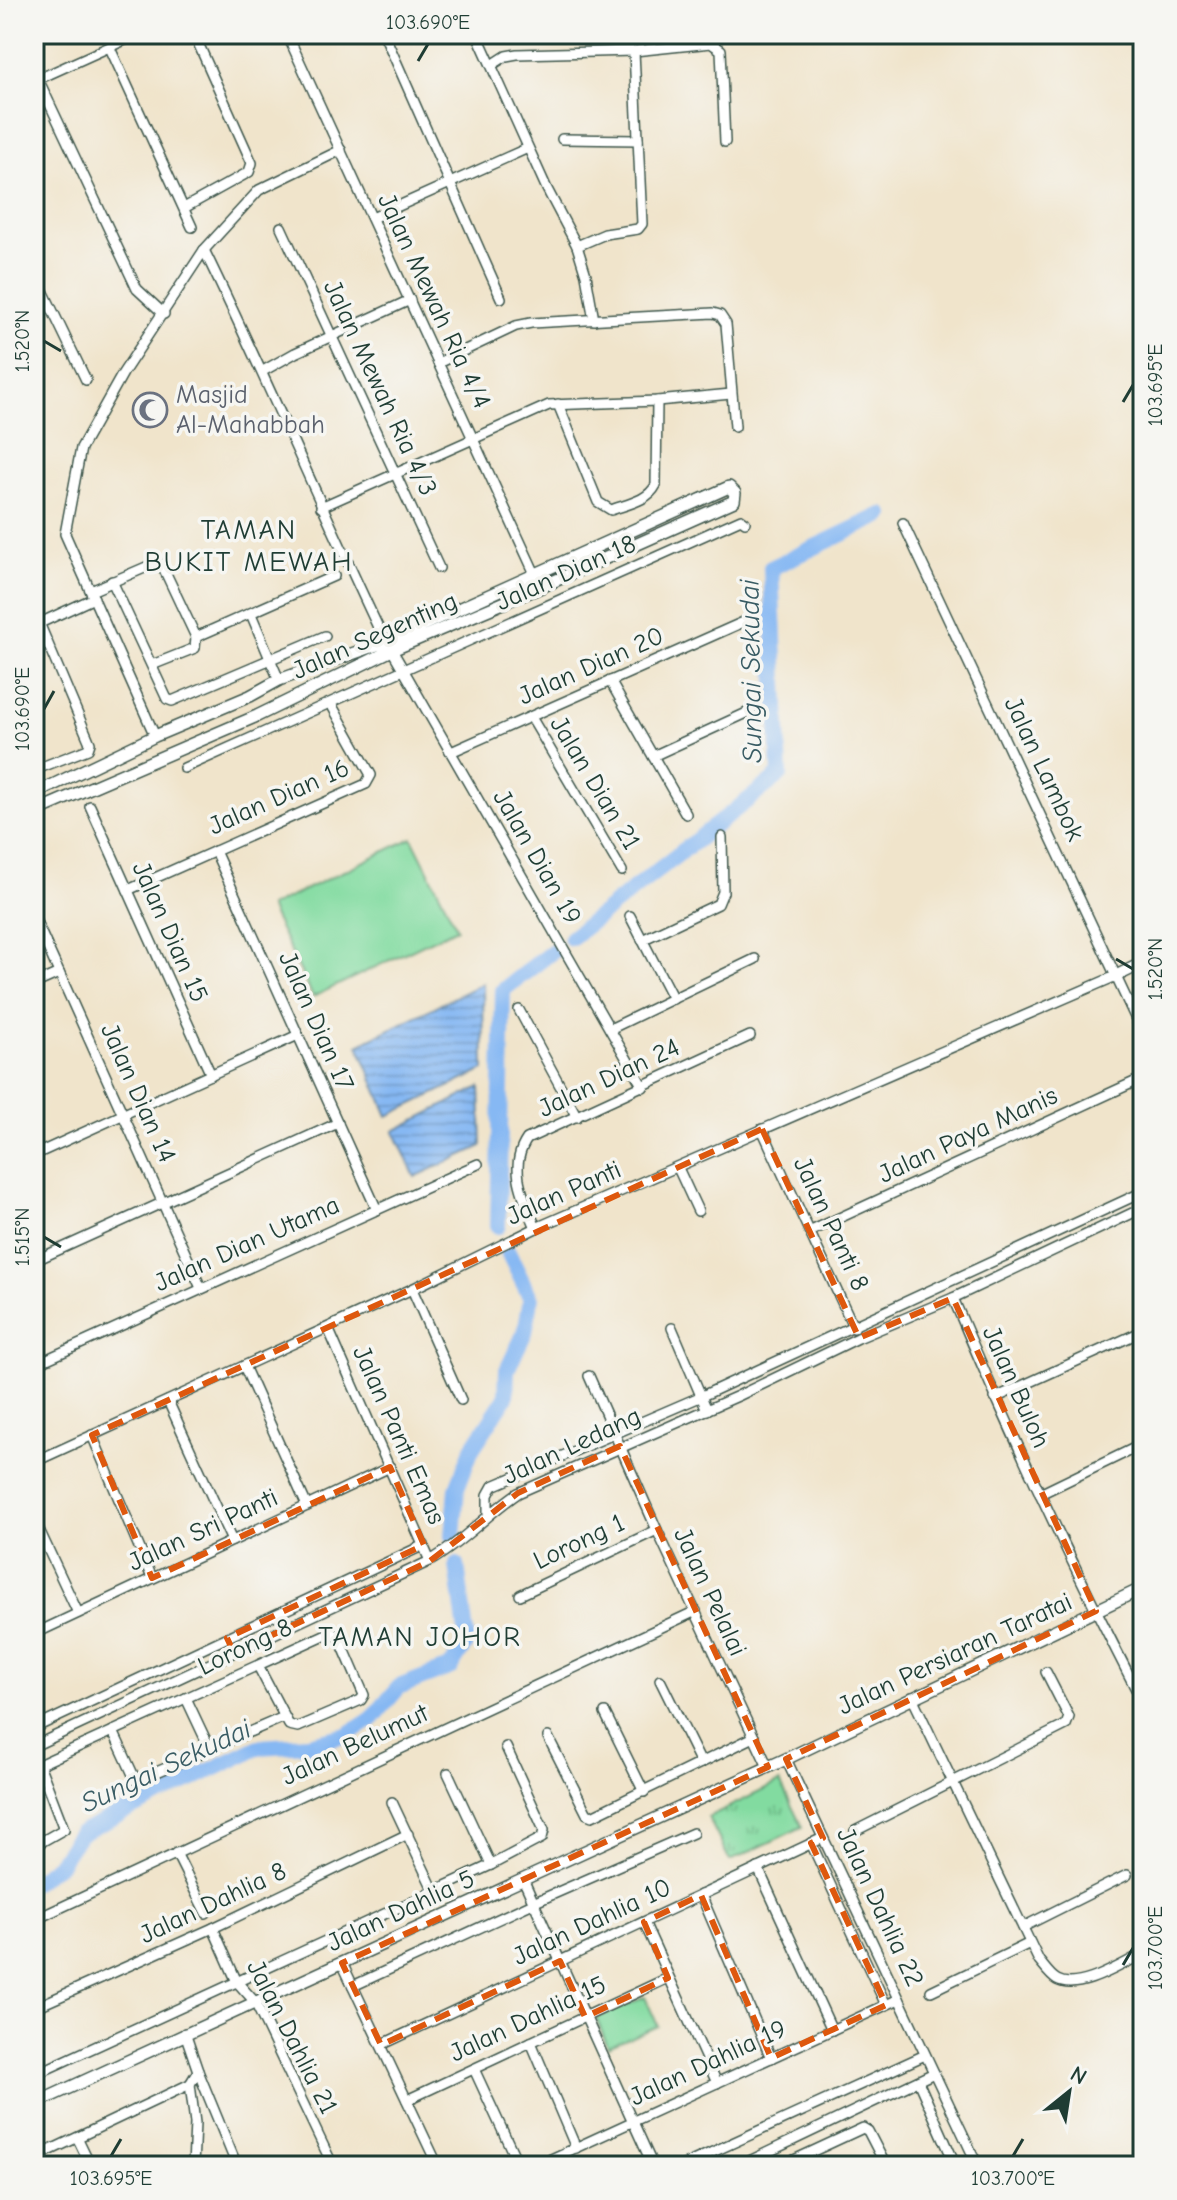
<svg xmlns="http://www.w3.org/2000/svg" width="1177" height="2200" viewBox="0 0 1177 2200" font-family="'Comic Neue',sans-serif">
	<defs>
		<pattern id="grass-tufts" width="24" height="20" patternUnits="userSpaceOnUse" patternTransform="scale(2)"><rect width="24" height="20" fill="#82dba0"/><path d="M3 7l-1-3M5 7V3M7 7l1-3M15 17l-1-3M17 17v-4M19 17l1-3" fill="none" stroke="#6ab383"/></pattern>
		<pattern id="water-rules" width="6" height="5" patternUnits="userSpaceOnUse" patternTransform="scale(2)"><rect width="6" height="5" fill="#86b8f3"/><path d="M0 2.5h6" fill="none" stroke="#6d97c6"/></pattern>
	</defs>
	<rect width="100%" height="100%" fill="#f6f6f2"/>
	<filter id="ink" filterUnits="userSpaceOnUse"><feTurbulence type="fractalNoise" baseFrequency=".0125" numOctaves="2"/><feDisplacementMap in="SourceGraphic" scale="16" xChannelSelector="R" yChannelSelector="G"/><feConvolveMatrix kernelMatrix="1 2 1 2 8 2 1 2 1" color-interpolation-filters="sRGB"/></filter>
	<filter id="wash" filterUnits="userSpaceOnUse"><feTurbulence type="fractalNoise" baseFrequency=".006" numOctaves="4" result="noise"/><feDisplacementMap in="SourceGraphic" scale="32" xChannelSelector="R" yChannelSelector="G"/><feGaussianBlur stdDeviation="1.8" result="paint"/><feColorMatrix in="noise" values="0 0 0 0 0 0 0 0 0 0 0 0 0 0 0 0 0 1.4 0 .05"/><feComposite in="paint" operator="in"/></filter>
	<g filter="url(#wash)">
		<rect width="100%" height="100%" fill="#f0e4cb"/>
		<polygon fill="url(#grass-tufts)" stroke="#508c6a" stroke-width="2" points="780,1782 802,1827 730,1861 708,1817"/>
		<g fill="#82dba0" stroke="#508c6a" stroke-width="2">
			<polygon points="412,838 457,928 313,997 269,907"/>
			<polygon points="645,1997 658,2026 608,2047 596,2018"/>
		</g>
		<g fill="url(#water-rules)" stroke="#527a94" stroke-width="2">
			<polygon points="483,983 484,1070 388,1116 358,1045"/>
			<polygon points="480,1087 482,1146 415,1177 394,1131"/>
		</g>
		<g fill="none" stroke-linecap="round" stroke-linejoin="round">
			<g stroke="#86b8f3" stroke-width="16">
				<polyline points="571,938 780,775 771,568 882,515"/>
				<polyline points="498,1226 503,990 553,951"/>
				<polyline points="453,1536 457,1488 472,1449 506,1397 507,1370 525,1332 531,1299 507,1250"/>
				<polyline points="34,1882 59,1864 79,1834 259,1747 308,1744 347,1735 372,1719 399,1687 451,1667 467,1641 457,1565"/>
			</g>
		</g>
	</g>
	<g filter="url(#ink)">
		<g fill="none" stroke-linecap="round" stroke-linejoin="round">
			<g stroke="#3e564b" stroke-width="12">
				<g id="minor">
					<polyline points="287,34 541,587"/>
					<polyline points="384,34 501,298"/>
					<polyline points="477,34 547,189 577,246 586,275 594,320"/>
					<polyline points="110,48 192,227"/>
					<polyline points="492,65 506,56 517,54 634,51 711,43 721,50 725,142"/>
					<polyline points="38,79 137,289 164,314"/>
					<polyline points="34,81 138,34"/>
					<polyline points="562,139 638,140"/>
					<polyline points="184,208 249,172 252,163 194,34"/>
					<polyline points="372,218 528,148"/>
					<polyline points="281,227 439,568"/>
					<polyline points="577,246 605,234 638,229 642,224 634,51"/>
					<path d="M204,250c63,129 119,262 181,392"/>
					<polyline points="34,272 86,380"/>
					<polyline points="438,363 516,326 531,323 713,313 720,315 726,324 735,427"/>
					<polyline points="263,371 295,353 410,300"/>
					<path d="M558,404l40,98 13,8c16,-6 37,-9 45,-25l1,-84"/>
					<polyline points="321,507 549,405 657,401 731,394"/>
					<polyline points="903,523 1143,1034"/>
					<polyline points="112,581 167,699 172,701 325,636"/>
					<polyline points="91,591 158,562 162,565 196,637 334,576"/>
					<polyline points="34,611 90,743 88,749 34,770"/>
					<polyline points="251,614 279,680"/>
					<polyline points="40,623 94,598"/>
					<polyline points="392,650 643,1087"/>
					<polyline points="152,665 195,648 196,637"/>
					<polyline points="610,681 686,814"/>
					<polyline points="531,717 622,871"/>
					<polyline points="155,736 65,534 81,448 123,373 204,250 259,190 341,150"/>
					<polyline points="451,752 748,620"/>
					<polyline points="653,756 751,711"/>
					<polyline points="184,768 741,519 745,522"/>
					<polyline points="90,806 211,1075"/>
					<polyline points="215,851 377,1210"/>
					<polyline points="128,890 366,784 371,775 331,704"/>
					<polyline points="630,916 673,999"/>
					<polyline points="34,917 201,1288"/>
					<polyline points="642,940 718,904 723,892 722,837"/>
					<polyline points="34,984 59,973"/>
					<polyline points="519,1010 577,1117"/>
					<polyline points="610,1029 755,959"/>
					<polyline points="762,1129 854,1328"/>
					<polyline points="34,1155 298,1035"/>
					<polyline points="678,1168 698,1211"/>
					<path d="M536,1228c-11,-28 -29,-60 -9,-89l223,-103"/>
					<polyline points="811,1231 1143,1078"/>
					<polyline points="34,1261 338,1123"/>
					<polyline points="412,1289 461,1400"/>
					<path d="M953,1298c57,135 119,267 186,397l4,-2"/>
					<polyline points="328,1328 430,1561"/>
					<polyline points="672,1328 707,1410"/>
					<polyline points="34,1365 478,1164"/>
					<polyline points="244,1366 307,1506"/>
					<polyline points="589,1376 657,1530 768,1767"/>
					<polyline points="995,1398 1143,1331"/>
					<polyline points="168,1401 232,1541"/>
					<polyline points="92,1435 152,1578"/>
					<polyline points="34,1462 412,1289 536,1228 1116,976"/>
					<polyline points="1040,1494 1143,1444"/>
					<polyline points="488,1513 488,1495 493,1486 702,1396 1143,1192"/>
					<polyline points="34,1519 78,1613"/>
					<polyline points="520,1595 657,1530"/>
					<polyline points="34,1634 390,1467"/>
					<polyline points="660,1680 701,1763"/>
					<path d="M912,1697l127,264c6,7 11,15 18,19 22,12 65,-16 86,-26"/>
					<polyline points="186,1698 210,1749"/>
					<polyline points="605,1713 644,1792"/>
					<polyline points="34,1728 424,1545"/>
					<polyline points="113,1731 136,1781 284,1717"/>
					<polyline points="548,1737 587,1814 592,1816 754,1737"/>
					<path d="M34,1746l396,-185c33,-19 57,-47 88,-68l220,-97 120,-58 95,-40 190,-90"/>
					<polyline points="786,1759 978,2166"/>
					<polyline points="34,1767 331,1632 339,1637 364,1695 361,1700 298,1727 289,1725 258,1666"/>
					<polyline points="448,1773 491,1865"/>
					<polyline points="392,1802 434,1891"/>
					<polyline points="855,1831 1066,1725 1069,1717 1046,1672"/>
					<polyline points="811,1843 886,2005"/>
					<polyline points="34,1846 64,1829 39,1764"/>
					<polyline points="176,1853 206,1913"/>
					<polyline points="758,1868 832,2030"/>
					<polyline points="523,1879 653,2166"/>
					<polyline points="701,1895 771,2058"/>
					<polyline points="34,1920 696,1611"/>
					<polyline points="644,1922 717,2083"/>
					<polyline points="1023,1927 1127,1875"/>
					<polyline points="213,1928 237,1982 255,2002 333,2166"/>
					<polyline points="342,1963 438,2166"/>
					<polyline points="353,1986 533,1903 693,1833"/>
					<polyline points="931,1991 1030,1943"/>
					<polyline points="34,2008 213,1928 408,1834"/>
					<polyline points="531,2042 576,2148"/>
					<polyline points="381,2045 823,1838"/>
					<polyline points="474,2069 519,2166"/>
					<polyline points="198,2071 237,2166"/>
					<polyline points="34,2075 491,1865 542,1838 544,1830 506,1747"/>
					<polyline points="918,2081 956,2166"/>
					<polyline points="190,2084 195,2123 193,2166"/>
					<polyline points="407,2100 668,1978"/>
					<polyline points="78,2139 91,2166"/>
					<polyline points="34,2158 190,2084 198,2071 185,2033"/>
					<polyline points="536,2166 899,1999"/>
					<polyline points="682,2166 925,2055"/>
					<polyline points="739,2166 934,2073"/>
					<polyline points="781,2166 863,2128 868,2131 886,2166"/>
				</g>
			</g>
			<g stroke="#3e564b" stroke-width="14">
				<g id="tertiary">
					<polyline points="34,794 155,736 250,696 279,680 385,642 729,487 735,493 734,501 541,587 392,650 257,716 34,812"/>
					<polyline points="1116,976 1143,963"/>
					<polyline points="34,2104 786,1759 1143,1588"/>
				</g>
			</g>
			<use href="#minor" stroke="#fff" stroke-width="9"/>
			<use href="#tertiary" stroke="#fff" stroke-width="11"/>
		</g>
	</g>
	<path fill="none" stroke="#de580e" stroke-width="6" stroke-dasharray="16 10" stroke-linejoin="round" d="M762,1129l97,209 94,-40 143,313 -310,148 37,79 -12,5 75,162 -115,53 -70,-163 -57,27 24,56 -83,39 -25,-56 -179,84 -39,-82 426,-196 -148,-321 -102,47 -88,68 -196,92 -7,-15 197,-93 -34,-78 -238,111 -60,-143z"/>
	<path fill="none" stroke="#1f3d34" stroke-width="3" d="M418,61l10,-17M44,341l17,10M1123,402l10,-17M44,709l10,-18M1116,959l17,10M44,1237l17,10M1123,1965l10,-17M111,2156l10,-17M1013,2156l10,-17"/>
	<defs>
		<g id="mosque-ring" transform="scale(1.8)"><circle r="9.5" fill="#f6f6f2" stroke="#6b7280" stroke-width="1.5"/><path d="M3.5-4.9A6 6 0 1 0 3.5 4.9A5 5 0 1 1 3.5-4.9Z" fill="#6b7280"/></g>
	</defs>
	<g fill-rule="evenodd">
		<use href="#mosque-ring" x="150" y="410"/>
	</g>
	<g text-anchor="middle" dominant-baseline="central" stroke-width="7" stroke-linejoin="round" paint-order="stroke">
		<g font-size="26" fill="#1f3d34" stroke="#f6f6f2">
			<text transform="translate(434 301) rotate(65)">Jalan Mewah Ria 4/4</text>
			<text transform="translate(380 388) rotate(65)">Jalan Mewah Ria 4/3</text>
			<text transform="translate(566 573) rotate(-24)">Jalan Dian 18</text>
			<text transform="translate(375 636) rotate(-24)">Jalan Segenting</text>
			<text transform="translate(591 666) rotate(-24)">Jalan Dian 20</text>
			<text transform="translate(1044 769) rotate(65)">Jalan Lambok</text>
			<text transform="translate(595 783) rotate(59)">Jalan Dian 21</text>
			<text transform="translate(279 797) rotate(-24)">Jalan Dian 16</text>
			<text transform="translate(537 857) rotate(60)">Jalan Dian 19</text>
			<text transform="translate(170 932) rotate(66)">Jalan Dian 15</text>
			<text transform="translate(316 1021) rotate(66)">Jalan Dian 17</text>
			<text transform="translate(609 1078) rotate(-25)">Jalan Dian 24</text>
			<text transform="translate(138 1093) rotate(66)">Jalan Dian 14</text>
			<text transform="translate(968 1135) rotate(-25)">Jalan Paya Manis</text>
			<text transform="translate(564 1193) rotate(-24)">Jalan Panti</text>
			<text transform="translate(831 1224) rotate(65)">Jalan Panti 8</text>
			<text transform="translate(247 1244) rotate(-24)">Jalan Dian Utama</text>
			<text transform="translate(1016 1387) rotate(66)">Jalan Buloh</text>
			<text transform="translate(399 1435) rotate(66)">Jalan Panti Emas</text>
			<text transform="translate(572 1446) rotate(-25)">Jalan Ledang</text>
			<text transform="translate(203 1530) rotate(-25)">Jalan Sri Panti</text>
			<text transform="translate(579 1542) rotate(-25)">Lorong 1</text>
			<text transform="translate(710 1592) rotate(65)">Jalan Pelalai</text>
			<text transform="translate(245 1647) rotate(-25)">Lorong 8</text>
			<text transform="translate(955 1654) rotate(-25)">Jalan Persiaran Taratai</text>
			<text transform="translate(355 1745) rotate(-25)">Jalan Belumut</text>
			<text transform="translate(213 1903) rotate(-25)">Jalan Dahlia 8</text>
			<text transform="translate(880 1907) rotate(65)">Jalan Dahlia 22</text>
			<text transform="translate(401 1911) rotate(-25)">Jalan Dahlia 5</text>
			<text transform="translate(592 1922) rotate(-25)">Jalan Dahlia 10</text>
			<text transform="translate(528 2019) rotate(-25)">Jalan Dahlia 15</text>
			<text transform="translate(292 2037) rotate(63)">Jalan Dahlia 21</text>
			<text transform="translate(708 2063) rotate(-25)">Jalan Dahlia 19</text>
		</g>
		<g font-size="26" fill="#5b616d" stroke="#f6f6f2" text-anchor="start">
			<text x="176" y="395">Masjid<tspan x="176" dy="30">Al-Mahabbah</tspan></text>
		</g>
		<g font-size="28" letter-spacing="2" fill="#1f3d34" stroke="#f6f6f2">
			<text x="249" y="530">TAMAN<tspan x="249" dy="32">BUKIT MEWAH</tspan></text>
			<text x="420" y="1637">TAMAN JOHOR</text>
		</g>
		<g font-size="28" font-style="italic" fill="#395c64" stroke="#f6f6f2">
			<text transform="translate(751 671) rotate(-91)">Sungai Sekudai</text>
			<text transform="translate(166 1766) rotate(-25)">Sungai Sekudai</text>
		</g>
	</g>
	<rect width="1177" height="2200" fill="none" stroke="#f6f6f2" stroke-width="88"/>
	<g transform="translate(1069 2092) rotate(30)" stroke="#f6f6f2" stroke-width="6" paint-order="stroke">
	<path d="M0-6L14 30L0 20L-14 30Z" fill="#1f3d34"/>
	<text y="-12" font-size="22" font-weight="bold" text-anchor="middle" fill="#1f3d34">N</text>
	</g>
	<rect x="44" y="44" width="1089" height="2112" fill="none" stroke="#1f3d34" stroke-width="3"/>
	<g font-size="20" text-anchor="middle" fill="#1f3d34">
		<text x="428" y="29">103.690°E</text>
		<text transform="translate(22 341) rotate(-90)" y="7">1.520°N</text>
		<text transform="translate(1155 385) rotate(-90)" y="7">103.695°E</text>
		<text transform="translate(22 709) rotate(-90)" y="7">103.690°E</text>
		<text transform="translate(1155 969) rotate(-90)" y="7">1.520°N</text>
		<text transform="translate(22 1237) rotate(-90)" y="7">1.515°N</text>
		<text transform="translate(1155 1948) rotate(-90)" y="7">103.700°E</text>
		<text x="111" y="2185">103.695°E</text>
		<text x="1013" y="2185">103.700°E</text>
	</g>
</svg>
